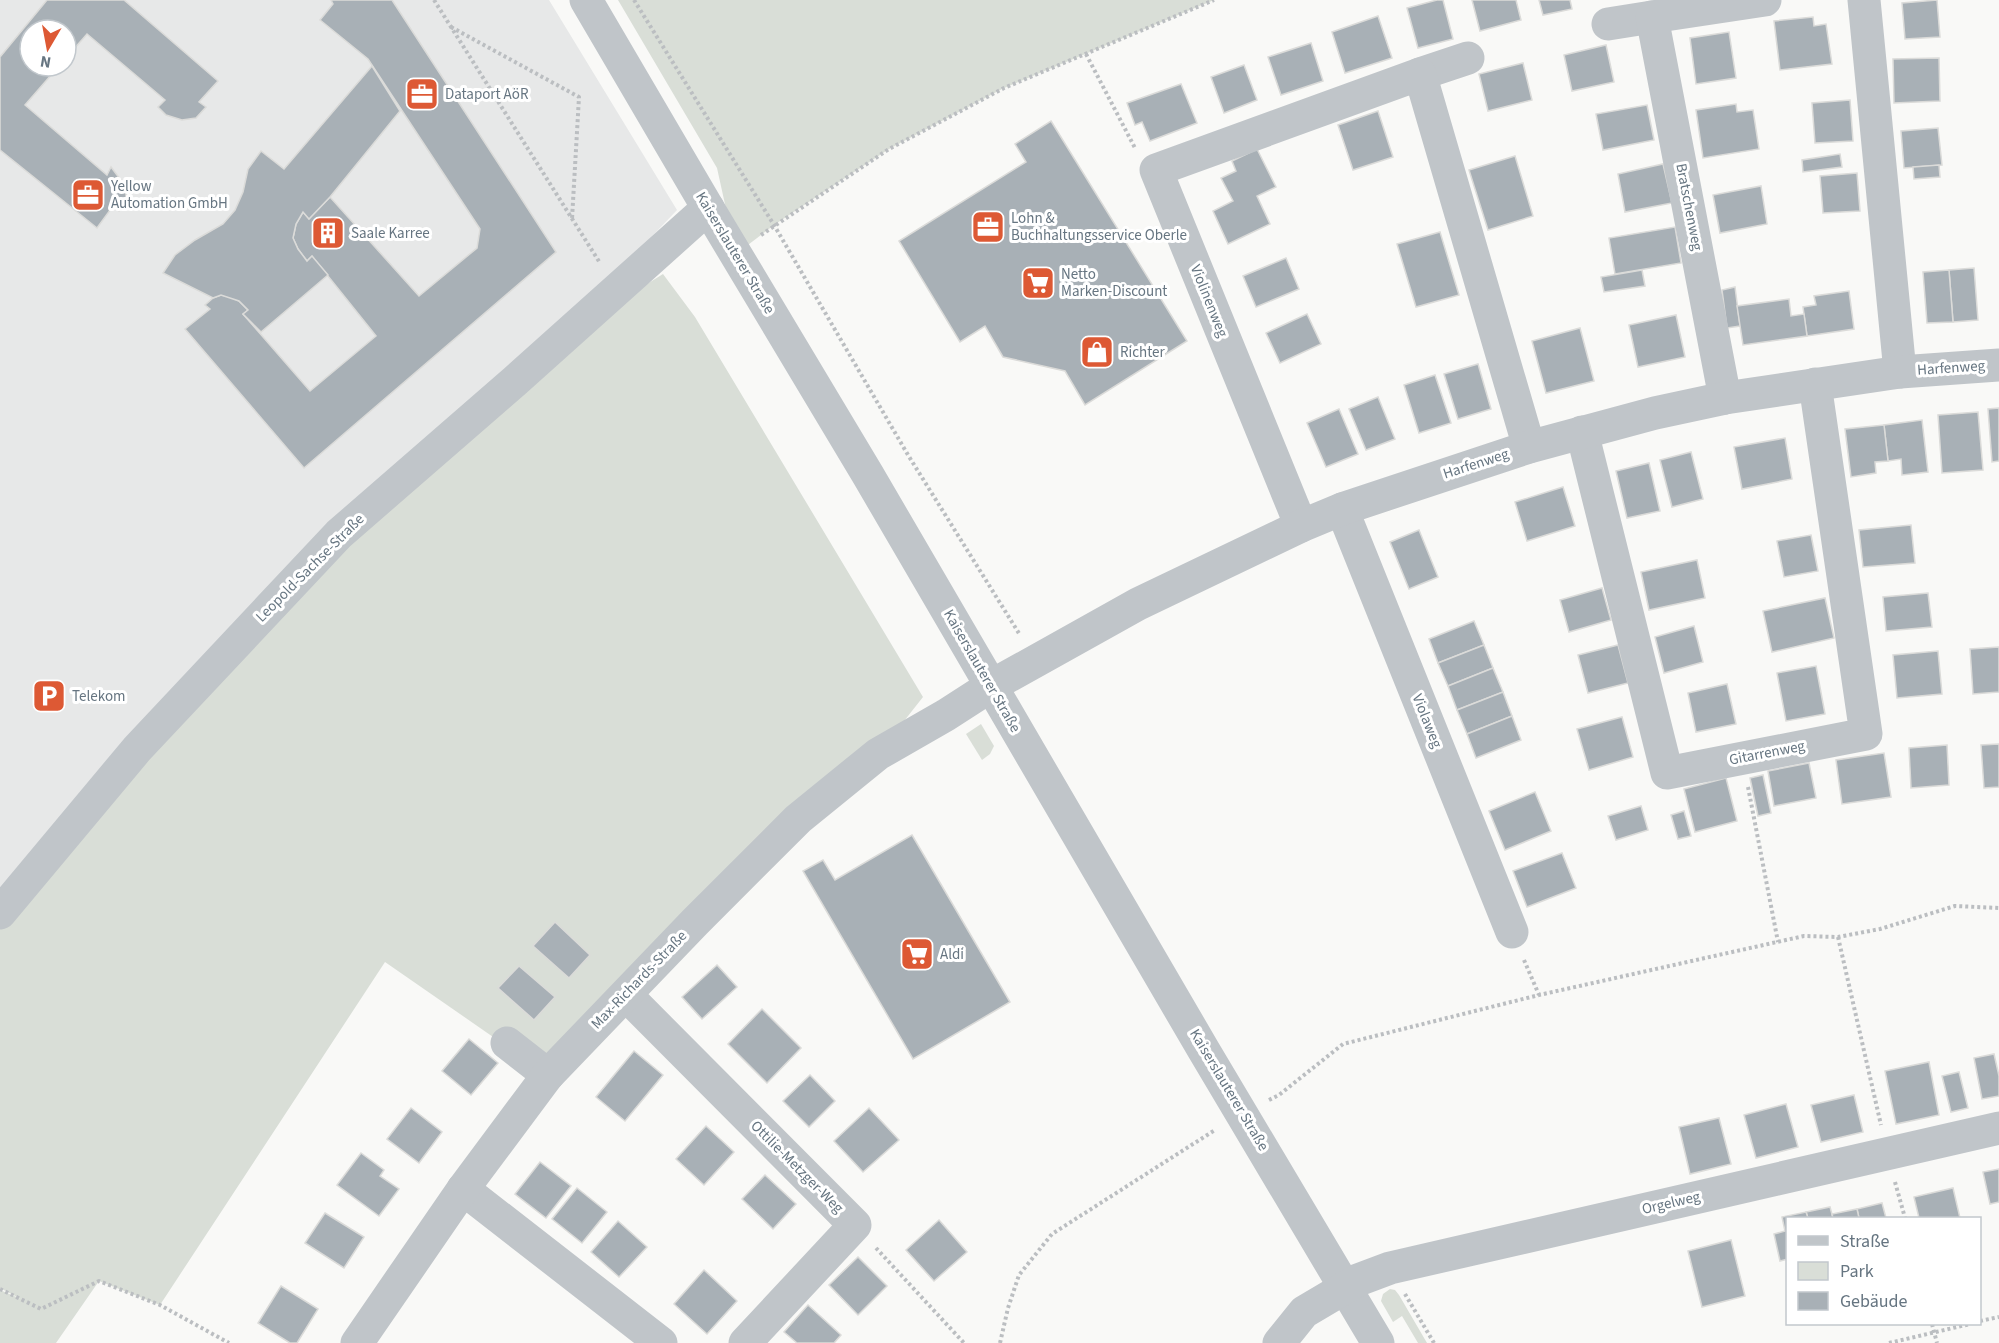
<svg xmlns="http://www.w3.org/2000/svg" width="1999" height="1343" viewBox="0 0 1999 1343" font-family="'Source Sans 3',sans-serif">
	<rect width="100%" height="100%" fill="#f9f9f7"/>
	<path fill="#e7e8e8" fill-rule="evenodd" d="M0,0h549l128,210 -162,171 -515,535zM30,30h36v36h-36z"/>
	<g fill="#d9ded7">
		<polygon points="618,0 1214,0 1004,88 889,149 774,225 736,254 717,168"/>
		<polygon points="663,274 695,317 923,697 878,754 548,1075 385,962 160,1305 99,1281 56,1343 0,1343 0,1290 21,1299 0,1288 0,913 339,534 623,299"/>
		<polygon points="981,724 994,746 990,754 982,760 966,734"/>
		<polygon points="1390,1289 1395,1290 1399,1295 1427,1343 1418,1343 1402,1316 1393,1322 1381,1301 1383,1294"/>
	</g>
	<g fill="#a8b0b6" stroke="#dbdbd9" stroke-width="1.5">
		<polygon points="47,0 124,0 218,81 199,102 206,107 196,118 182,120 166,115 158,107 165,100 87,34 66,58 66,30 30,30 30,66 59,66 25,105 107,175 111,167 126,187 126,200 119,211 113,206 97,228 0,150 0,57"/>
		<polygon points="331,0 392,0 556,252 304,468 185,329 210,309 205,305 213,298 221,295 231,297 239,301 248,310 243,314 310,391 376,336 312,256 307,261 298,249 293,238 296,224 303,212 309,219 330,197 419,296 477,248 480,229 368,59 320,20 333,4"/>
		<polygon points="1437,0 1443,0 1453,39 1418,48 1407,8"/>
		<polygon points="1472,0 1516,0 1521,20 1480,31"/>
		<polygon points="1539,0 1570,0 1572,9 1543,15"/>
		<polygon points="1937,0 1940,37 1905,39 1902,3"/>
		<polygon points="1378,16 1392,58 1345,73 1332,32"/>
		<polygon points="1813,17 1814,26 1826,24 1832,64 1780,70 1774,21"/>
		<polygon points="1729,32 1736,78 1696,84 1690,38"/>
		<polygon points="1311,43 1323,81 1281,95 1268,57"/>
		<polygon points="1606,45 1614,82 1572,91 1564,55"/>
		<polygon points="1939,58 1940,101 1894,103 1893,59"/>
		<polygon points="1523,63 1532,100 1488,111 1479,74"/>
		<polygon points="1244,65 1257,100 1224,113 1211,77"/>
		<polygon points="372,66 400,111 330,197 309,219 303,212 296,224 293,238 298,249 307,261 312,256 328,275 261,332 243,314 248,310 239,301 221,295 213,298 163,273 175,255 195,240 223,224 235,210 243,192 248,169 261,151 284,169"/>
		<polygon points="1181,84 1197,123 1150,141 1142,122 1135,125 1127,103"/>
		<polygon points="1850,100 1853,141 1815,143 1812,103"/>
		<polygon points="1736,104 1737,112 1753,110 1759,149 1703,158 1696,110"/>
		<polygon points="1647,105 1654,140 1603,150 1596,114"/>
		<polygon points="1378,111 1393,157 1353,170 1338,125"/>
		<polygon points="1051,121 1187,341 1085,405 1065,371 1003,357 985,326 960,342 899,241 1026,162 1015,144"/>
		<polygon points="1938,128 1942,165 1904,168 1901,131"/>
		<polygon points="1257,149 1276,187 1257,196 1270,224 1228,244 1213,211 1233,201 1221,178 1236,171 1232,161"/>
		<polygon points="1840,154 1842,167 1803,172 1802,160"/>
		<polygon points="1515,156 1533,216 1488,230 1469,170"/>
		<polygon points="1663,164 1672,203 1625,212 1618,174"/>
		<polygon points="1939,165 1940,177 1914,179 1913,167"/>
		<polygon points="1857,173 1860,211 1823,213 1820,176"/>
		<polygon points="1761,186 1767,224 1720,233 1713,195"/>
		<polygon points="1675,227 1681,263 1615,274 1609,238"/>
		<polygon points="1440,232 1459,295 1416,307 1397,244"/>
		<polygon points="1286,258 1299,289 1256,307 1243,276"/>
		<polygon points="1974,268 1978,320 1953,322 1949,270"/>
		<polygon points="1642,270 1645,286 1604,292 1601,277"/>
		<polygon points="1949,270 1953,322 1927,323 1923,272"/>
		<polygon points="1735,287 1740,326 1727,328 1722,290"/>
		<polygon points="1849,291 1854,329 1807,336 1803,307 1816,305 1814,296"/>
		<polygon points="1789,299 1791,316 1804,314 1807,336 1743,345 1737,306"/>
		<polygon points="1307,314 1321,344 1280,363 1266,333"/>
		<polygon points="1676,315 1685,357 1638,367 1629,325"/>
		<polygon points="1580,328 1594,381 1546,393 1532,341"/>
		<polygon points="1478,364 1491,409 1458,419 1444,374"/>
		<polygon points="1435,375 1451,423 1419,433 1404,385"/>
		<polygon points="1378,397 1395,439 1366,450 1349,409"/>
		<polygon points="1999,408 1999,461 1992,462 1988,409"/>
		<polygon points="1339,409 1358,454 1326,467 1307,423"/>
		<polygon points="1978,412 1983,470 1942,473 1938,415"/>
		<polygon points="1922,420 1928,472 1902,475 1901,459 1888,461 1884,425"/>
		<polygon points="1884,425 1888,461 1875,462 1876,473 1851,477 1845,429"/>
		<polygon points="1785,438 1792,479 1742,489 1734,447"/>
		<polygon points="1691,452 1703,499 1672,507 1660,460"/>
		<polygon points="1649,463 1660,511 1627,518 1616,471"/>
		<polygon points="1563,487 1575,526 1527,541 1515,502"/>
		<polygon points="1911,525 1915,563 1863,567 1859,530"/>
		<polygon points="1419,530 1438,577 1409,589 1390,542"/>
		<polygon points="1811,535 1818,571 1784,577 1777,541"/>
		<polygon points="1697,560 1705,598 1649,610 1641,572"/>
		<polygon points="1602,588 1611,620 1569,632 1560,600"/>
		<polygon points="1928,593 1932,627 1886,631 1883,597"/>
		<polygon points="1825,598 1834,638 1772,652 1763,611"/>
		<polygon points="1474,621 1484,645 1438,663 1429,639"/>
		<polygon points="1694,626 1703,662 1664,673 1655,637"/>
		<polygon points="1484,645 1493,668 1448,686 1438,663"/>
		<polygon points="1618,645 1628,683 1588,693 1578,655"/>
		<polygon points="1999,647 1999,692 1973,694 1970,649"/>
		<polygon points="1938,651 1942,694 1897,698 1893,655"/>
		<polygon points="1816,666 1825,714 1786,721 1777,673"/>
		<polygon points="1493,668 1503,692 1457,710 1448,686"/>
		<polygon points="1727,684 1736,724 1696,732 1688,693"/>
		<polygon points="1503,692 1512,716 1467,734 1457,710"/>
		<polygon points="1512,716 1521,740 1476,758 1467,734"/>
		<polygon points="1622,717 1633,757 1589,770 1577,729"/>
		<polygon points="1999,744 1999,787 1984,788 1981,745"/>
		<polygon points="1947,745 1949,785 1911,788 1909,748"/>
		<polygon points="1884,753 1891,797 1842,804 1836,760"/>
		<polygon points="1809,763 1816,798 1774,806 1768,771"/>
		<polygon points="1763,775 1771,813 1758,816 1750,778"/>
		<polygon points="1726,778 1737,821 1695,832 1684,789"/>
		<polygon points="1535,792 1551,831 1505,850 1489,811"/>
		<polygon points="1641,806 1648,830 1616,840 1608,816"/>
		<polygon points="1684,811 1691,836 1678,839 1671,815"/>
		<polygon points="912,835 1010,1002 913,1059 803,871 823,860 835,880"/>
		<polygon points="1562,853 1576,888 1527,907 1513,871"/>
		<polygon points="555,922 590,955 569,978 533,946"/>
		<polygon points="717,965 737,987 702,1019 682,997"/>
		<polygon points="519,966 555,997 534,1020 498,988"/>
		<polygon points="762,1009 801,1048 767,1083 728,1044"/>
		<polygon points="469,1039 498,1063 471,1095 442,1071"/>
		<polygon points="634,1051 663,1075 625,1121 596,1097"/>
		<polygon points="1994,1054 1999,1076 1999,1096 1982,1099 1974,1058"/>
		<polygon points="1929,1062 1939,1115 1896,1124 1885,1071"/>
		<polygon points="1959,1072 1968,1108 1951,1112 1942,1076"/>
		<polygon points="810,1075 835,1101 809,1127 783,1101"/>
		<polygon points="1854,1095 1863,1132 1821,1142 1811,1105"/>
		<polygon points="1786,1104 1798,1147 1756,1158 1744,1115"/>
		<polygon points="411,1108 442,1132 419,1163 387,1139"/>
		<polygon points="869,1108 899,1140 863,1172 834,1141"/>
		<polygon points="1719,1118 1731,1164 1690,1174 1679,1127"/>
		<polygon points="706,1126 734,1152 704,1185 676,1159"/>
		<polygon points="361,1153 384,1170 380,1176 399,1189 379,1216 337,1185"/>
		<polygon points="540,1162 571,1186 546,1218 515,1194"/>
		<polygon points="1999,1169 1999,1202 1990,1204 1983,1172"/>
		<polygon points="765,1175 796,1204 773,1229 742,1199"/>
		<polygon points="577,1188 607,1212 582,1243 552,1219"/>
		<polygon points="1953,1188 1960,1218 1919,1218 1914,1197"/>
		<polygon points="1882,1203 1886,1218 1859,1218 1857,1209"/>
		<polygon points="1830,1207 1833,1218 1808,1218 1806,1212"/>
		<polygon points="1857,1209 1859,1218 1833,1218 1832,1214"/>
		<polygon points="1806,1212 1808,1218 1788,1218 1788,1259 1780,1261 1774,1234 1785,1231 1782,1217"/>
		<polygon points="325,1213 364,1237 344,1268 305,1243"/>
		<polygon points="939,1220 967,1252 934,1281 906,1250"/>
		<polygon points="618,1221 647,1247 619,1277 591,1252"/>
		<polygon points="1731,1240 1745,1296 1702,1307 1688,1251"/>
		<polygon points="858,1257 887,1286 858,1315 829,1285"/>
		<polygon points="704,1270 737,1301 707,1334 674,1304"/>
		<polygon points="281,1286 318,1309 297,1343 290,1343 258,1323"/>
		<polygon points="808,1305 841,1335 834,1343 797,1343 784,1332"/>
	</g>
	<g fill="none" stroke-linecap="round" stroke-linejoin="round">
		<g stroke="#bbbec1" stroke-width="4" stroke-dasharray="3 3" stroke-linecap="butt">
			<polyline points="434,0 600,263"/>
			<polyline points="634,0 774,225 908,455 1020,635"/>
			<polyline points="451,27 579,97 572,219"/>
			<polyline points="1086,54 1135,148"/>
			<polyline points="761,235 889,149 1004,88 1214,0"/>
			<polyline points="1748,787 1778,942"/>
			<polyline points="1838,937 1881,1125"/>
			<polyline points="1524,960 1539,995"/>
			<polyline points="1269,1100 1279,1095 1343,1044 1539,995 1804,936 1838,937 1880,929 1955,906 1999,908"/>
			<polyline points="1895,1182 1905,1218"/>
			<polyline points="876,1248 964,1343"/>
			<polyline points="0,1289 41,1309 99,1281 160,1305 229,1343"/>
			<polyline points="1405,1294 1434,1343"/>
			<polyline points="1980,1321 1999,1317"/>
			<polyline points="1932,1324 1937,1343"/>
			<polyline points="1000,1343 1008,1308 1019,1275 1052,1234 1215,1130"/>
			<polyline points="1889,1343 1970,1324"/>
		</g>
		<g stroke="#c0c5c9" stroke-width="33">
			<polyline points="586,0 708,208 868,475 1203,1049 1378,1343"/>
			<polyline points="1864,0 1900,372"/>
			<polyline points="1608,24 1652,17"/>
			<polyline points="1420,74 1468,58"/>
			<polyline points="1725,398 1652,17 1765,0"/>
			<polyline points="1582,432 1667,773 1866,734 1815,384"/>
			<polyline points="1342,509 1512,932"/>
			<polyline points="1301,526 1156,170 1420,74 1529,447"/>
			<polyline points="0,913 137,749 339,534 515,381 708,208"/>
			<polyline points="626,995 855,1225 745,1343"/>
			<polyline points="507,1043 548,1075"/>
			<polyline points="463,1189 661,1343"/>
			<polyline points="357,1343 463,1189 548,1075 695,922 798,819 878,754 946,715 991,686 1138,604 1301,526 1342,509 1529,447 1655,413 1725,398 1900,372 1999,365"/>
			<polyline points="1279,1343 1304,1312 1358,1280 1390,1268 1999,1128"/>
		</g>
	</g>
	<defs>
		<g id="office-square" transform="scale(1.725)"><rect x="-9" y="-9" width="18" height="18" rx="4" fill="#dd5934" stroke="#fff"/><path d="M-6-3h4V-5.5h4V-3h4V5H-6ZM-1-4.5V-3h2v-1.5ZM-6 0V1H6V0Z" fill="#fff"/></g>
		<g id="building-square" transform="scale(1.725)"><rect x="-9" y="-9" width="18" height="18" rx="4" fill="#dd5934" stroke="#fff"/><path d="M-4-6H4V6H1V3H-1V6H-4ZM-2.5-4.3h1.7v1.8h-1.7ZM.8-4.3h1.7v1.8H.8ZM-2.5-1h1.7V.8h-1.7ZM.8-1h1.7V.8H.8Z" fill="#fff"/></g>
		<g id="supermarket-square" transform="scale(1.725)"><rect x="-9" y="-9" width="18" height="18" rx="4" fill="#dd5934" stroke="#fff"/><path d="M-6-5.5h2.5l.6 2H6L4.5 2H-2.5L-4.4-4H-6ZM-1.5 3.2a1.3 1.3 0 1 0 .1 0ZM3 3.2a1.3 1.3 0 1 0 .1 0Z" fill="#fff"/></g>
		<g id="shop-square" transform="scale(1.725)"><rect x="-9" y="-9" width="18" height="18" rx="4" fill="#dd5934" stroke="#fff"/><path d="M-5-2.5h2.3a2.7 3.5 0 0 1 5.4 0H5L5.5 6h-11ZM-1.5-2.5h3a1.5 2.3 0 0 0-3 0Z" fill="#fff"/></g>
		<g id="parking-square" transform="scale(1.725)"><rect x="-9" y="-9" width="18" height="18" rx="4" fill="#dd5934" stroke="#fff"/><path d="M-3.5-5.5H1a3.5 3.5 0 0 1 0 7H-1V5.5H-3.5ZM-1-3.4V-.6H.8a1.4 1.4 0 0 0 0-2.8Z" fill="#fff"/></g>
	</defs>
	<g fill-rule="evenodd">
		<use href="#office-square" x="422" y="94"/>
		<use href="#office-square" x="88" y="195"/>
		<use href="#office-square" x="988" y="227"/>
		<use href="#building-square" x="328" y="233"/>
		<use href="#supermarket-square" x="1038" y="283"/>
		<use href="#shop-square" x="1097" y="352"/>
		<use href="#parking-square" x="49" y="696"/>
		<use href="#supermarket-square" x="917" y="954"/>
	</g>
	<g text-anchor="middle" dominant-baseline="central" stroke-width="6" stroke-linejoin="round" paint-order="stroke">
		<g font-size="15" fill="#667581" stroke="#fff" text-anchor="start">
			<text x="445" y="94">Dataport AöR</text>
			<text x="111" y="186">Yellow<tspan x="111" dy="17">Automation GmbH</tspan></text>
			<text x="1011" y="218">Lohn &amp;<tspan x="1011" dy="17">Buchhaltungsservice Oberle</tspan></text>
			<text x="351" y="233">Saale Karree</text>
			<text x="1061" y="274">Netto<tspan x="1061" dy="17">Marken-Discount</tspan></text>
			<text x="1120" y="352">Richter</text>
			<text x="72" y="696">Telekom</text>
			<text x="940" y="954">Aldi</text>
		</g>
		<g font-size="15" fill="#667581" stroke="#fff">
			<text transform="translate(1689 207) rotate(79)">Bratschenweg</text>
			<text transform="translate(735 253) rotate(59)">Kaiserslauterer Straße</text>
			<text transform="translate(1209 301) rotate(68)">Violinenweg</text>
			<text transform="translate(1951 368) rotate(-4)">Harfenweg</text>
			<text transform="translate(1476 464) rotate(-18)">Harfenweg</text>
			<text transform="translate(310 568) rotate(-45)">Leopold-Sachse-Straße</text>
			<text transform="translate(982 671) rotate(60)">Kaiserslauterer Straße</text>
			<text transform="translate(1427 721) rotate(68)">Violaweg</text>
			<text transform="translate(1767 753) rotate(-11)">Gitarrenweg</text>
			<text transform="translate(639 980) rotate(-46)">Max-Richards-Straße</text>
			<text transform="translate(1229 1090) rotate(59)">Kaiserslauterer Straße</text>
			<text transform="translate(797 1167) rotate(45)">Ottilie-Metzger-Weg</text>
			<text transform="translate(1671 1203) rotate(-13)">Orgelweg</text>
		</g>
	</g>
	<rect x="1786" y="1217" width="195" height="108" fill="#ffffff" stroke="#c2c8cd" stroke-width="1.5"/>
	<rect x="1798" y="1236" width="30" height="9" fill="#c0c5c9" stroke="#c2c8cd" stroke-width="1.5"/>
	<text x="1840" y="1247" font-size="18" fill="#667581">Straße</text>
	<rect x="1798" y="1262" width="30" height="18" fill="#d9ded7" stroke="#c2c8cd" stroke-width="1.5"/>
	<text x="1840" y="1277" font-size="18" fill="#667581">Park</text>
	<rect x="1798" y="1292" width="30" height="18" fill="#a8b0b6" stroke="#c2c8cd" stroke-width="1.5"/>
	<text x="1840" y="1307" font-size="18" fill="#667581">Gebäude</text>
	<g transform="translate(48 48) rotate(190)"><circle r="28" fill="#ffffff" stroke="#c2c8cd" stroke-width="1.5"/>
	<path d="M0-4.5L10 22L0 15L-10 22Z" fill="#dd5934"/>
	<text y="-9" font-size="16" font-weight="bold" text-anchor="middle" fill="#667581">N</text>
	</g>
</svg>
